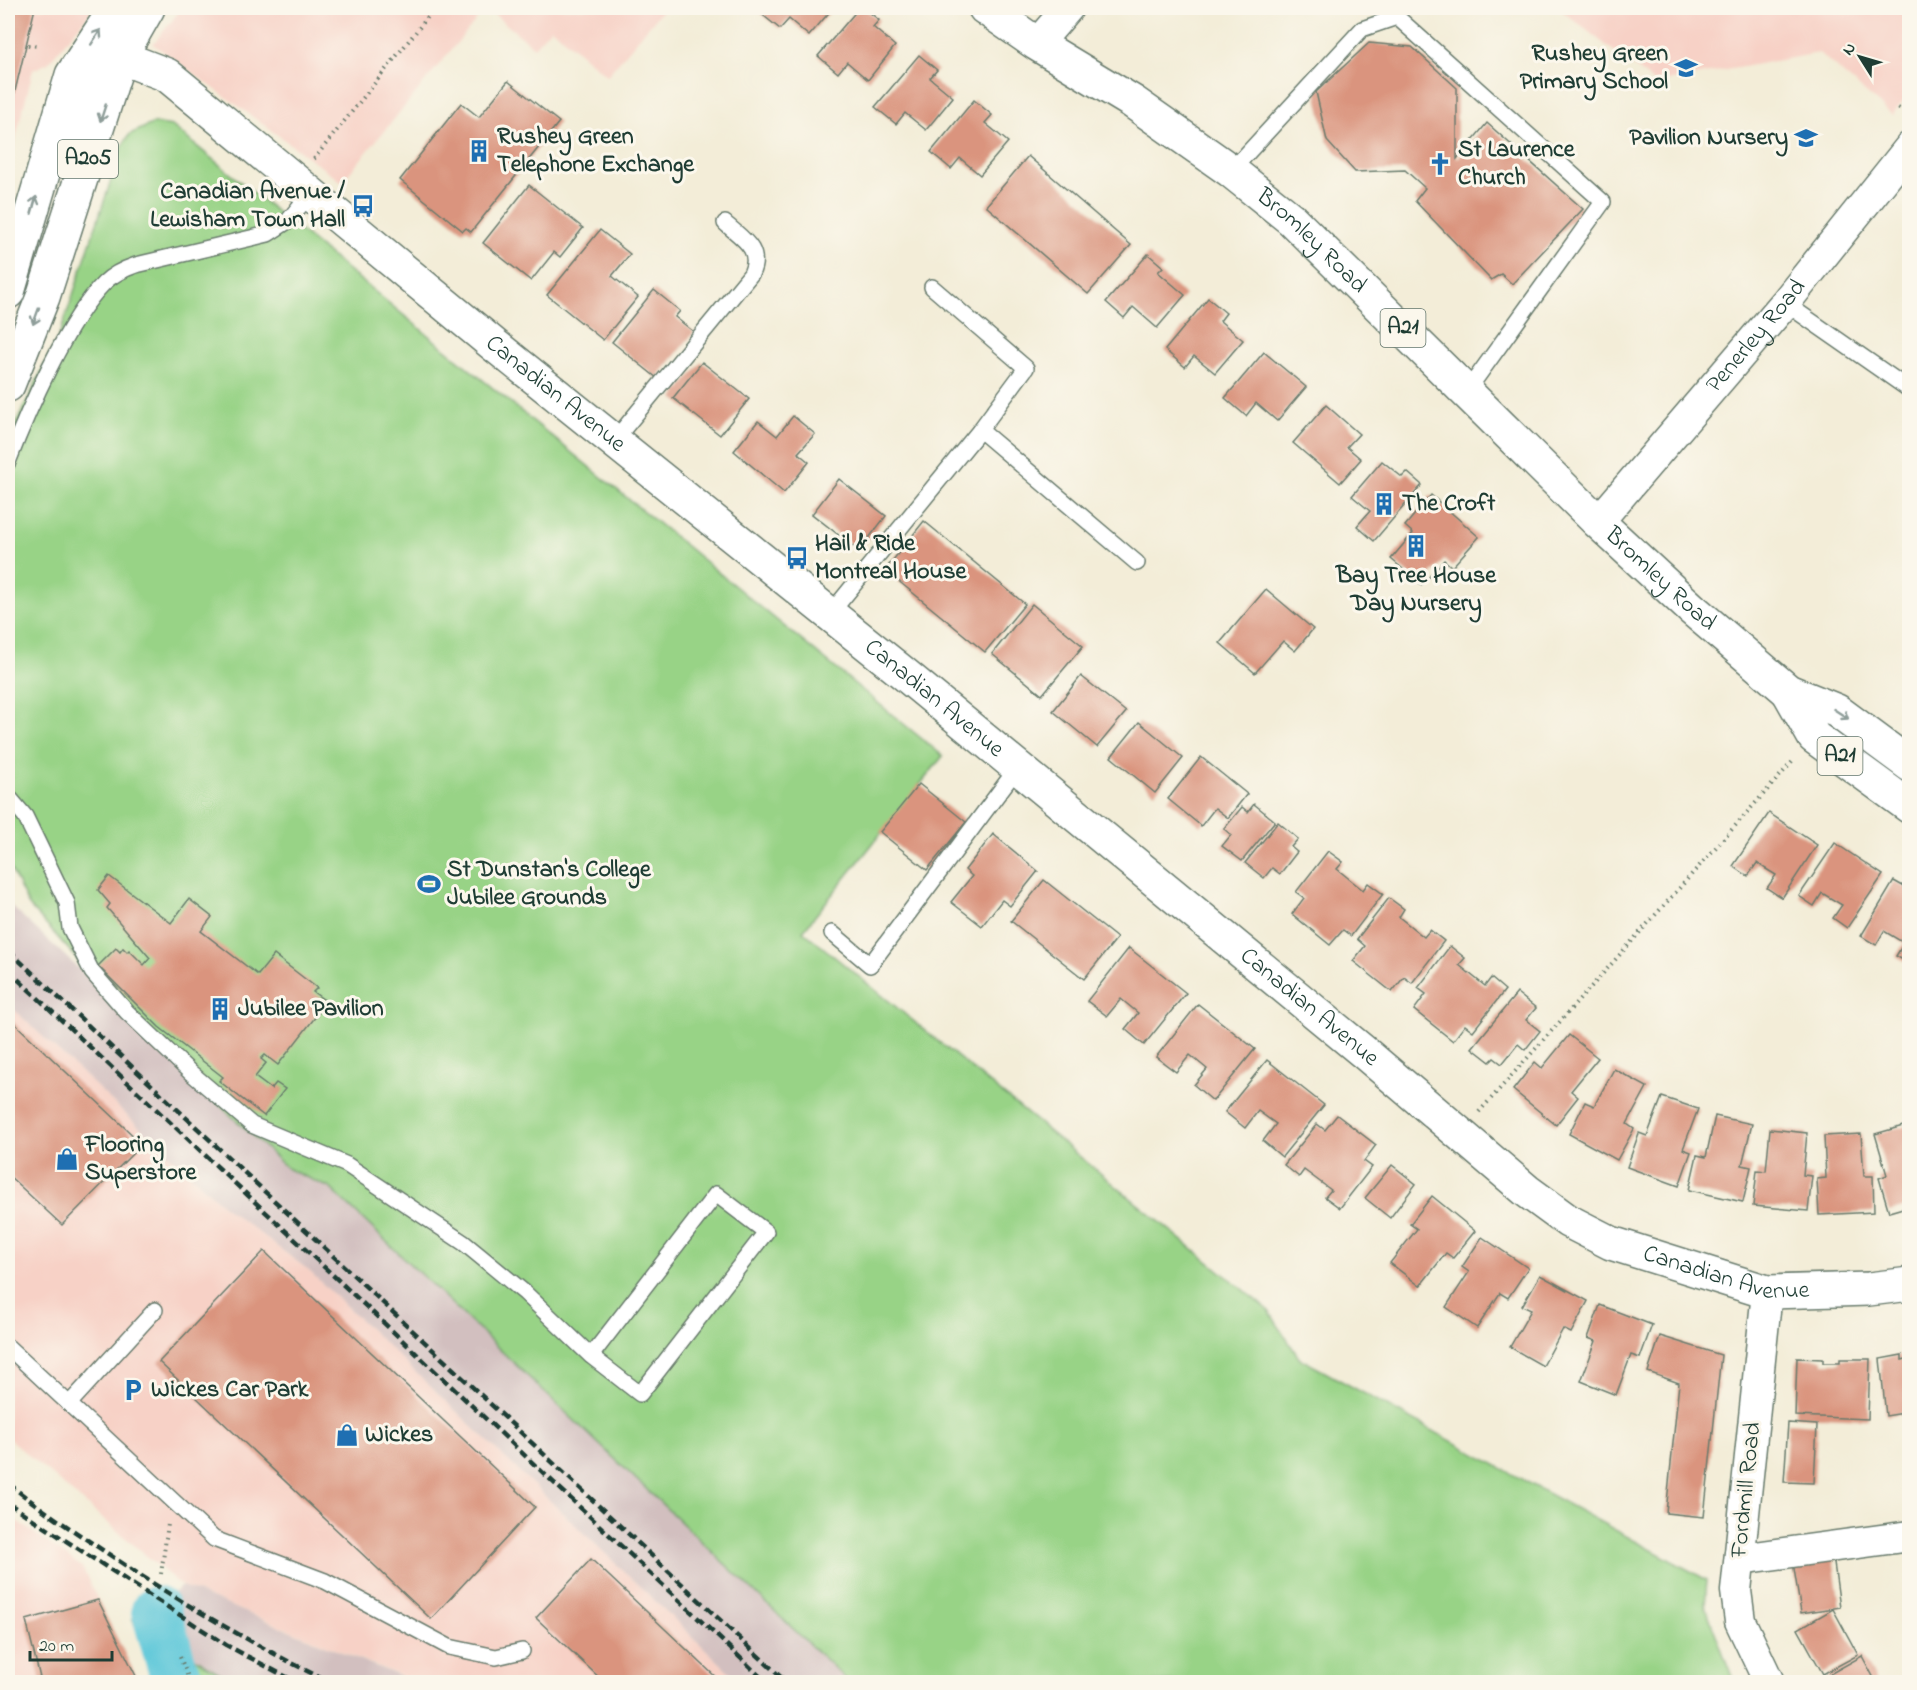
<svg xmlns="http://www.w3.org/2000/svg" width="1917" height="1690" viewBox="0 0 1917 1690" font-family="'Indie Flower',sans-serif">
	<rect width="100%" height="100%" fill="#fbf7ec"/>
	<filter id="ink" filterUnits="userSpaceOnUse"><feTurbulence type="fractalNoise" baseFrequency=".0167" numOctaves="2"/><feDisplacementMap in="SourceGraphic" scale="12" xChannelSelector="R" yChannelSelector="G"/><feConvolveMatrix kernelMatrix="1 2 1 2 8 2 1 2 1" color-interpolation-filters="sRGB"/></filter>
	<filter id="wash" filterUnits="userSpaceOnUse"><feTurbulence type="fractalNoise" baseFrequency=".008" numOctaves="4" result="noise"/><feDisplacementMap in="SourceGraphic" scale="24" xChannelSelector="R" yChannelSelector="G"/><feGaussianBlur stdDeviation="1.35" result="paint"/><feColorMatrix in="noise" values="0 0 0 0 0 0 0 0 0 0 0 0 0 0 0 0 0 1.4 0 .05"/><feComposite in="paint" operator="in"/></filter>
	<g filter="url(#wash)">
		<rect width="100%" height="100%" fill="#f3edd8"/>
		<g fill="#f7d1c6">
			<polygon points="8,8 94,8 48,63 33,70 8,169"/>
			<polygon points="182,8 664,8 607,76 551,28 534,47 486,8 342,182 153,44"/>
			<polygon points="1558,8 1909,8 1909,94 1892,115 1819,53 1655,83"/>
			<polygon points="8,1004 226,1208 307,1269 740,1682 416,1682 182,1586 8,1438"/>
			<polygon points="8,1515 82,1567 98,1600 26,1620 41,1682 8,1682"/>
		</g>
		<g fill="#d2bfbf">
			<polygon points="8,903 91,980 149,1041 288,1169 330,1188 849,1682 740,1682 307,1269 226,1208 8,1004"/>
			<polygon points="182,1586 407,1679 416,1682 235,1682 133,1621"/>
		</g>
		<g fill="#98d386" stroke="#5c885d" stroke-width="1.5">
			<polygon points="154,123 172,126 943,756 803,931 1269,1311 1299,1358 1707,1580 1705,1606 1734,1682 849,1682 330,1188 288,1169 105,997 72,953 29,906 8,863 8,440 61,331 123,144 130,134"/>
			<polygon points="133,1621 235,1682 162,1682"/>
		</g>
		<g fill="none" stroke-linecap="round" stroke-linejoin="round">
			<polyline stroke="#5ec8d9" stroke-width="50" points="156,1611 174,1673 180,1682"/>
		</g>
		<g id="blocks">
			<g fill="#da947e">
				<polygon points="8,8 35,8 8,120"/>
				<polygon points="763,8 833,8 809,36 789,19 780,29 759,12"/>
				<polygon points="859,8 864,8 879,20 873,27 895,46 868,80 847,62 838,73 818,56"/>
				<polygon points="1369,43 1412,47 1457,88 1457,159 1487,123 1583,209 1512,284 1501,274 1491,280 1415,201 1425,188 1405,170 1355,172 1327,141 1316,92"/>
				<polygon points="919,55 937,70 930,78 953,97 926,130 905,113 896,124 875,107"/>
				<polygon points="508,81 559,122 471,232 466,228 463,231 400,180 461,103 479,117"/>
				<polygon points="974,100 992,115 985,123 1008,142 980,175 960,158 951,169 931,152"/>
				<polygon points="1028,156 1131,245 1088,294 986,206"/>
				<polygon points="529,185 583,228 560,257 554,252 531,281 483,243"/>
				<polygon points="600,230 630,254 612,276 638,297 603,340 547,295"/>
				<polygon points="1148,254 1163,267 1158,272 1185,295 1157,328 1133,307 1124,318 1106,302"/>
				<polygon points="654,290 680,311 675,317 694,332 657,378 612,342"/>
				<polygon points="1208,298 1226,313 1220,321 1243,340 1215,373 1194,356 1185,367 1165,350"/>
				<polygon points="1264,352 1306,387 1277,421 1256,403 1246,416 1225,398"/>
				<polygon points="702,362 749,399 720,435 673,398"/>
				<polygon points="1326,405 1359,434 1347,447 1361,459 1340,483 1293,443"/>
				<polygon points="793,416 815,434 798,453 809,462 784,493 734,451 758,421 777,436"/>
				<polygon points="1382,461 1402,477 1407,472 1422,485 1374,541 1357,526 1370,511 1352,496"/>
				<polygon points="839,479 886,516 859,551 812,514"/>
				<polygon points="1431,495 1479,537 1452,567 1444,560 1422,585 1391,559 1413,533 1405,526"/>
				<polygon points="924,521 1025,604 985,652 885,570"/>
				<polygon points="1266,589 1313,629 1295,651 1283,641 1255,673 1220,643"/>
				<polygon points="1032,604 1083,646 1042,695 992,654"/>
				<polygon points="1081,676 1126,712 1097,747 1053,711"/>
				<polygon points="1139,722 1183,758 1155,793 1111,757"/>
				<polygon points="1201,757 1247,794 1228,818 1215,808 1201,826 1168,799"/>
				<polygon points="919,784 966,822 927,870 880,832"/>
				<polygon points="1254,804 1275,821 1242,861 1222,846 1231,835 1224,829 1242,807 1248,812"/>
				<polygon points="1769,813 1817,845 1782,898 1767,888 1776,875 1766,869 1757,863 1748,876 1733,866"/>
				<polygon points="1278,822 1298,839 1291,847 1297,852 1280,874 1272,868 1264,878 1245,863"/>
				<polygon points="993,834 1038,871 1010,906 1002,900 982,926 951,902 972,876 965,870"/>
				<polygon points="1835,843 1883,875 1847,928 1833,918 1842,905 1822,893 1814,906 1799,896"/>
				<polygon points="1328,851 1343,862 1337,869 1363,890 1368,883 1383,894 1351,936 1343,930 1330,945 1292,914 1304,898 1296,892"/>
				<polygon points="109,876 171,923 189,899 212,917 201,931 258,975 274,955 317,988 313,992 327,1002 278,1065 265,1055 261,1059 266,1063 255,1077 271,1089 276,1083 285,1089 264,1116 219,1081 223,1077 159,1027 98,966 116,948 120,952 123,948 127,952 129,950 144,965 150,958 107,908 110,904 98,890"/>
				<polygon points="1044,880 1117,938 1084,979 1011,921"/>
				<polygon points="1894,881 1910,890 1910,964 1896,956 1904,943 1884,931 1876,945 1861,936"/>
				<polygon points="1389,898 1404,909 1399,917 1424,937 1430,930 1444,941 1412,983 1404,977 1392,992 1353,961 1365,946 1357,939"/>
				<polygon points="1450,946 1465,958 1459,965 1485,986 1491,978 1505,990 1473,1031 1465,1025 1453,1041 1414,1010 1426,994 1418,988"/>
				<polygon points="1129,948 1186,993 1144,1045 1125,1029 1138,1013 1121,999 1107,1016 1087,1001"/>
				<polygon points="1517,993 1536,1008 1526,1020 1540,1031 1525,1050 1518,1044 1502,1064 1494,1058 1490,1062 1472,1048"/>
				<polygon points="1198,1004 1255,1049 1213,1101 1194,1085 1207,1069 1190,1055 1176,1072 1156,1057"/>
				<polygon points="8,1017 142,1144 62,1225 8,1175"/>
				<polygon points="1569,1035 1598,1058 1571,1091 1578,1097 1556,1125 1513,1090 1535,1062 1542,1068"/>
				<polygon points="1267,1060 1324,1105 1282,1157 1263,1141 1276,1124 1258,1111 1245,1128 1225,1112"/>
				<polygon points="1614,1069 1647,1087 1627,1124 1634,1129 1617,1160 1569,1134 1585,1102 1594,1106"/>
				<polygon points="1662,1097 1698,1109 1683,1149 1691,1152 1679,1186 1627,1167 1639,1133 1647,1136"/>
				<polygon points="1337,1115 1376,1145 1364,1161 1372,1167 1340,1208 1325,1197 1331,1190 1304,1170 1299,1177 1284,1165 1317,1124 1325,1130"/>
				<polygon points="1715,1116 1752,1124 1742,1165 1751,1167 1743,1202 1689,1190 1697,1155 1706,1157"/>
				<polygon points="1910,1124 1910,1206 1889,1212 1879,1178 1887,1175 1875,1134"/>
				<polygon points="1770,1129 1807,1133 1803,1175 1812,1176 1808,1211 1753,1206 1757,1170 1766,1171"/>
				<polygon points="1861,1134 1864,1176 1873,1176 1874,1212 1819,1215 1817,1179 1826,1178 1824,1136"/>
				<polygon points="1392,1165 1416,1184 1390,1218 1365,1198"/>
				<polygon points="1432,1196 1475,1231 1453,1258 1446,1253 1420,1286 1390,1263 1417,1229 1410,1224"/>
				<polygon points="1482,1237 1528,1268 1508,1298 1500,1293 1477,1328 1446,1307 1469,1272 1462,1267"/>
				<polygon points="264,1251 535,1507 431,1619 159,1362"/>
				<polygon points="1540,1275 1588,1301 1571,1333 1563,1329 1543,1366 1510,1347 1531,1310 1522,1306"/>
				<polygon points="1600,1305 1652,1325 1640,1358 1631,1355 1616,1395 1581,1381 1596,1341 1588,1338"/>
				<polygon points="1660,1336 1721,1355 1704,1517 1666,1513 1679,1383 1648,1372"/>
				<polygon points="1902,1355 1902,1360 1910,1358 1910,1412 1886,1416 1880,1359"/>
				<polygon points="1797,1358 1823,1359 1823,1363 1840,1363 1840,1359 1870,1359 1868,1419 1795,1416"/>
				<polygon points="1788,1423 1817,1425 1814,1483 1784,1482"/>
				<polygon points="1833,1556 1840,1607 1801,1613 1793,1562"/>
				<polygon points="591,1559 721,1682 604,1682 536,1618"/>
				<polygon points="98,1600 139,1682 41,1682 26,1620"/>
				<polygon points="1833,1609 1858,1655 1823,1674 1798,1629"/>
				<polygon points="1862,1656 1876,1682 1832,1682 1828,1675"/>
			</g>
		</g>
	</g>
	<g filter="url(#ink)">
		<use href="#blocks" fill-opacity="0" stroke="#697b6d" stroke-width="1.5"/>
		<g fill="none" stroke-linecap="round" stroke-linejoin="round">
			<g stroke="#697b6d" stroke-width="18">
				<g id="service">
					<polyline points="1231,171 1362,29 1397,17 1603,202 1467,391"/>
					<polyline points="932,287 1026,368 980,430"/>
					<polyline points="1785,303 1910,390"/>
					<path d="M613,442l138,-168c12,-25 -10,-36 -26,-51"/>
					<path d="M8,462c19,-49 59,-142 96,-179 9,-9 20,-14 32,-18l132,-31 20,-13 23,-29"/>
					<polyline points="830,614 980,430 1137,563"/>
					<polyline points="8,796 25,816 67,903 70,928 92,972 127,1012 190,1072 252,1125 347,1165 464,1243 525,1293 591,1356 640,1394 766,1232 716,1194 591,1356"/>
					<polyline points="832,933 870,965 1018,767"/>
					<polyline points="8,1347 214,1539 325,1581 449,1647 496,1657 522,1651"/>
					<polyline points="69,1404 155,1310"/>
				</g>
			</g>
			<g stroke="#697b6d" stroke-width="33">
				<g id="minor">
					<polyline points="1037,44 1068,8"/>
					<path id="s1" d="M1598,522l187,-219 125,-156"/>
					<polyline points="1767,1292 1736,1591 1740,1621 1769,1682"/>
					<polyline points="1740,1559 1910,1536"/>
				</g>
			</g>
			<g stroke="#697b6d" stroke-width="36">
				<g id="tertiary">
					<path id="s2" d="M60,141l32,-61 28,-23 47,18 326,269 409,328 464,382 161,137 41,30 43,22 156,49 102,-3 41,-5"/>
				</g>
			</g>
			<g stroke="#697b6d" stroke-width="36">
				<g id="trunk">
					<path id="s3" d="M985,8l52,36 96,58 98,69 60,48 307,303 94,87 96,82 49,20 73,54"/>
					<polyline points="8,292 72,75 116,8"/>
					<polyline points="8,385 43,297 120,57 148,8"/>
					<polyline points="1788,691 1814,737 1910,807"/>
				</g>
			</g>
			<g stroke="#697b6d" stroke-width="4" stroke-dasharray="1.5 4.5" stroke-linecap="butt">
				<polyline points="28,45 39,46"/>
				<polyline points="1898,108 1910,116"/>
				<polyline points="314,159 435,8"/>
				<polyline points="1479,1112 1794,760"/>
				<polyline points="161,1574 168,1524"/>
				<polyline points="180,1657 190,1682"/>
			</g>
			<use href="#service" stroke="#fff" stroke-width="15"/>
			<use href="#minor" stroke="#fff" stroke-width="30"/>
			<use href="#tertiary" stroke="#fff" stroke-width="33"/>
			<use href="#trunk" stroke="#fff" stroke-width="33"/>
			<g stroke="#1f3d34" stroke-width="4.5" stroke-dasharray="9 4.5" stroke-linecap="butt">
				<polyline points="8,950 786,1682"/>
				<polyline points="8,970 766,1682"/>
				<path d="M8,1483c34,28 71,51 108,76 68,46 139,86 213,123"/>
				<polyline points="8,1503 226,1645 296,1682"/>
			</g>
		</g>
		<defs><path id="oneway-shaft" d="M-6 0H5M1.5-3L5.5 0L1.5 3" fill="none" stroke-width="1.6" stroke-linecap="round" stroke-linejoin="round" transform="scale(1.5)"/></defs>
		<g stroke="#8f9e9a">
			<use href="#oneway-shaft" transform="translate(96 37) rotate(-57)"/>
			<use href="#oneway-shaft" transform="translate(103 113) rotate(108)"/>
			<use href="#oneway-shaft" transform="translate(34 205) rotate(-74)"/>
			<use href="#oneway-shaft" transform="translate(36 316) rotate(110)"/>
			<use href="#oneway-shaft" transform="translate(1841 714) rotate(33)"/>
		</g>
	</g>
	<defs>
		<g id="school-bare" transform="scale(1.8)"><path d="M0-5L7-2L0 1L-7-2ZM-4 1L0 2.5L4 1V4Q0 6-4 4Z" fill="#1f6fb2" stroke="#fbf7ec" stroke-width="2.5" paint-order="stroke"/></g>
		<g id="building-bare" transform="scale(1.8)"><path d="M-4-6H4V6H1V3H-1V6H-4ZM-2.5-4.3h1.7v1.8h-1.7ZM.8-4.3h1.7v1.8H.8ZM-2.5-1h1.7V.8h-1.7ZM.8-1h1.7V.8H.8Z" fill="#1f6fb2" stroke="#fbf7ec" stroke-width="2.5" paint-order="stroke"/></g>
		<g id="church-bare" transform="scale(1.8)"><path d="M-1.2-6h2.4v3.5h3.3v2.4h-3.3V6h-2.4V-.1h-3.3v-2.4h3.3Z" fill="#1f6fb2" stroke="#fbf7ec" stroke-width="2.5" paint-order="stroke"/></g>
		<g id="bus-bare" transform="scale(1.8)"><path d="M-5-6H5V4H4V6H2V4H-2V6H-4V4H-5ZM-3.5-4V0h7V-4ZM-3.5 1.2v1.5H-2V1.2ZM2 1.2v1.5H3.5V1.2Z" fill="#1f6fb2" stroke="#fbf7ec" stroke-width="2.5" paint-order="stroke"/></g>
		<g id="stadium-bare" transform="scale(1.8)"><path d="M0-5a6.5 5 0 1 0 0 10a6.5 5 0 1 0 0-10ZM-3.5-1.8h7v3.6h-7Z" fill="#1f6fb2" stroke="#fbf7ec" stroke-width="2.5" paint-order="stroke"/></g>
		<g id="shop-bare" transform="scale(1.8)"><path d="M-5-2.5h2.3a2.7 3.5 0 0 1 5.4 0H5L5.5 6h-11ZM-1.5-2.5h3a1.5 2.3 0 0 0-3 0Z" fill="#1f6fb2" stroke="#fbf7ec" stroke-width="2.5" paint-order="stroke"/></g>
		<g id="parking-bare" transform="scale(1.8)"><path d="M-3.5-5.5H1a3.5 3.5 0 0 1 0 7H-1V5.5H-3.5ZM-1-3.4V-.6H.8a1.4 1.4 0 0 0 0-2.8Z" fill="#1f6fb2" stroke="#fbf7ec" stroke-width="2.5" paint-order="stroke"/></g>
	</defs>
	<g fill-rule="evenodd">
		<use href="#school-bare" x="1686" y="68"/>
		<use href="#school-bare" x="1806" y="138"/>
		<use href="#building-bare" x="479" y="151"/>
		<use href="#church-bare" x="1440" y="164"/>
		<use href="#bus-bare" x="363" y="206"/>
		<use href="#building-bare" x="1384" y="504"/>
		<use href="#building-bare" x="1416" y="546"/>
		<use href="#bus-bare" x="797" y="558"/>
		<use href="#stadium-bare" x="429" y="884"/>
		<use href="#building-bare" x="220" y="1009"/>
		<use href="#shop-bare" x="67" y="1159"/>
		<use href="#parking-bare" x="133" y="1390"/>
		<use href="#shop-bare" x="347" y="1435"/>
	</g>
	<g text-anchor="middle" dominant-baseline="central" stroke-width="6" stroke-linejoin="round" paint-order="stroke">
		<g fill="#fbf7ec" stroke="#61756b" stroke-width="1.5">
			<rect x="58" y="140" width="60" height="38" rx="4.5"/>
			<rect x="1380.5" y="309" width="45" height="38" rx="4.5"/>
			<rect x="1817.5" y="737" width="45" height="38" rx="4.5"/>
		</g>
		<g font-size="22" font-weight="bold" fill="#1f3d34">
			<text x="88" y="159">A205</text>
			<text x="1403" y="328">A21</text>
			<text x="1840" y="756">A21</text>
		</g>
		<g font-size="24" font-weight="bold" fill="#1f3d34" stroke="#fbf7ec" text-anchor="start">
			<text x="1668" y="54" text-anchor="end">Rushey Green<tspan x="1668" dy="28">Primary School</tspan></text>
			<text x="497" y="137">Rushey Green<tspan x="497" dy="28">Telephone Exchange</tspan></text>
			<text x="1788" y="138" text-anchor="end">Pavilion Nursery</text>
			<text x="1458" y="150">St Laurence<tspan x="1458" dy="28">Church</tspan></text>
			<text x="345" y="192" text-anchor="end">Canadian Avenue /<tspan x="345" dy="28">Lewisham Town Hall</tspan></text>
			<text x="1402" y="504">The Croft</text>
			<text x="815" y="544">Hail &amp; Ride<tspan x="815" dy="28">Montreal House</tspan></text>
			<text x="1416" y="576" text-anchor="middle">Bay Tree House<tspan x="1416" dy="28">Day Nursery</tspan></text>
			<text x="447" y="870">St Dunstan's College<tspan x="447" dy="28">Jubilee Grounds</tspan></text>
			<text x="238" y="1009">Jubilee Pavilion</text>
			<text x="85" y="1145">Flooring<tspan x="85" dy="28">Superstore</tspan></text>
			<text x="151" y="1390">Wickes Car Park</text>
			<text x="365" y="1435">Wickes</text>
		</g>
		<g font-size="24" fill="#1f3d34" stroke="#fbf7ec">
			<text stroke="none"><textPath href="#s3" startOffset="402">Bromley Road</textPath></text>
			<text stroke="none"><textPath href="#s1" startOffset="244">Penerley Road</textPath></text>
			<text stroke="none"><textPath href="#s2" startOffset="658">Canadian Avenue</textPath></text>
			<text stroke="none"><textPath href="#s3" startOffset="888">Bromley Road</textPath></text>
			<text stroke="none"><textPath href="#s2" startOffset="1144">Canadian Avenue</textPath></text>
			<text stroke="none"><textPath href="#s2" startOffset="1630">Canadian Avenue</textPath></text>
			<text stroke="none"><textPath href="#s2" startOffset="2134">Canadian Avenue</textPath></text>
			<text transform="translate(1747 1490) rotate(-84)">Fordmill Road</text>
		</g>
	</g>
	<rect width="1917" height="1690" fill="none" stroke="#fbf7ec" stroke-width="30"/>
	<g transform="translate(1860 57) rotate(307)" stroke="#fbf7ec" stroke-width="4.5" paint-order="stroke">
	<path d="M0-4.5L10 22L0 15L-10 22Z" fill="#1f3d34"/>
	<text y="-9" font-size="16" font-weight="bold" text-anchor="middle" fill="#1f3d34">N</text>
	</g>
	<path d="M30 1651v9h82v-9" fill="none" stroke="#1f3d34" stroke-width="3"/>
	<text x="39" y="1651" font-size="18" fill="#1f3d34" stroke="#fbf7ec" stroke-width="4.5" paint-order="stroke">20 m</text>
</svg>
